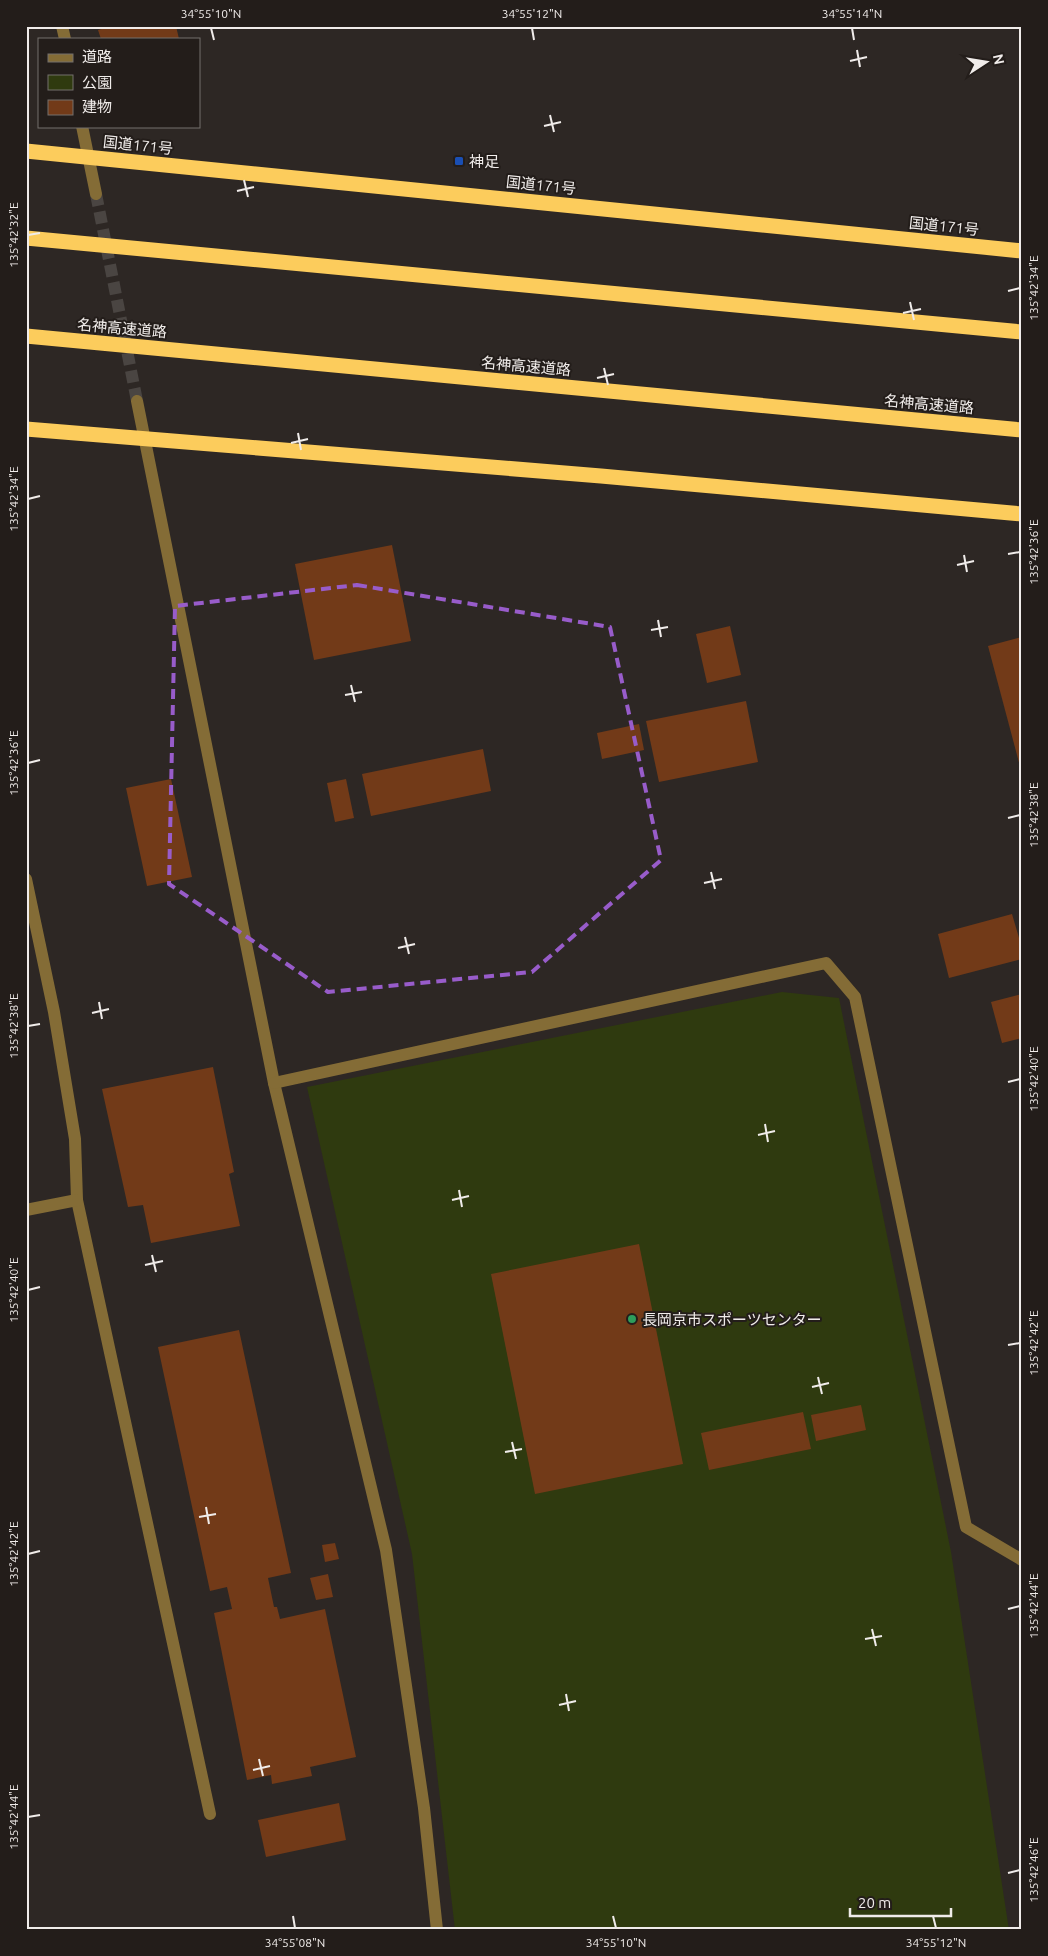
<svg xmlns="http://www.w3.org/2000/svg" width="1048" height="1956" viewBox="0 0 1048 1956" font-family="Ubuntu,'Noto Sans JP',sans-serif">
	<rect width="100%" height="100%" fill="#2d2724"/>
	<polygon fill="#2f3a0f" points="782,992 839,998 951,1552 1009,1930 455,1930 412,1554 307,1087"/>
	<g fill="#723a18">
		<polygon points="112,26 176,26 179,39 101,39 98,30"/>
		<polygon points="392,545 411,641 314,660 295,564"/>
		<polygon points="730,626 741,675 707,683 696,634"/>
		<polygon points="1022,637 1022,770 1021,770 988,646"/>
		<polygon points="746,701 758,762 659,782 646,721"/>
		<polygon points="639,724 644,750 602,759 597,733"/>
		<polygon points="483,749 491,791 371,816 362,774"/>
		<polygon points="171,779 192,877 147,886 126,788"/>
		<polygon points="346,779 354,818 335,822 327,783"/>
		<polygon points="1012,914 1022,948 1022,959 949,978 938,934"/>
		<polygon points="1022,994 1022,1038 1002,1043 991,1002"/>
		<polygon points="213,1067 234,1172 229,1174 240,1226 151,1243 143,1205 128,1207 102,1089"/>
		<polygon points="639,1244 683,1464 535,1494 491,1274"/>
		<polygon points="239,1330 291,1573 268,1578 274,1607 277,1607 280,1619 325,1609 356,1757 310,1767 312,1776 272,1784 271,1775 247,1780 214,1613 232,1609 227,1587 210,1591 158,1347"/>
		<polygon points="861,1405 866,1430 816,1441 811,1415"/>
		<polygon points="803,1412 811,1449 709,1470 701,1433"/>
		<polygon points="335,1543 339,1559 325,1562 322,1545"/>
		<polygon points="328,1574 333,1597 316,1600 310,1578"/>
		<polygon points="339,1803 346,1840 266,1857 258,1820"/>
	</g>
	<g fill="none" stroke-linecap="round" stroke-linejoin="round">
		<polyline stroke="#4a4542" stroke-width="12" stroke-dasharray="12 6" stroke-linecap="butt" points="96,194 137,401"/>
		<g stroke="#846c36" stroke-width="12">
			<polyline points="62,26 65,39"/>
			<polyline points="82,126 96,194"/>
			<polyline points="137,401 274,1083 386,1550 424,1808 437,1930"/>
			<polyline points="26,879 54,1012 75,1139 77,1200 210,1814"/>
			<polyline points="274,1083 826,963 855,997 966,1527 1022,1560"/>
			<polyline points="26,1210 77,1200"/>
		</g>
		<g stroke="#fccc5c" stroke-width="15">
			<polyline points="26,151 1022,251"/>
			<polyline points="26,238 1022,332"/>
			<polyline points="26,336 1022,430"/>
			<polyline points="26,429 601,476 1022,514"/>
		</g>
	</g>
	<path fill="none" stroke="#985cca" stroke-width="4" stroke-dasharray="10 6" stroke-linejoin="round" d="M357,585l253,42 51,233 -129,112 -204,20 -159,-108 6,-278z"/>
	<path fill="none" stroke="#f0ecea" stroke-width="2" d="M211,28l3,12M532,28l2,12M852,28l2,12M857,50l3,17M850,61l17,-4M550,115l4,17M544,126l17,-4M244,180l4,17M237,191l17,-4M28,235l12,-2M1008,291l12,-3M910,302l4,18M903,313l18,-4M604,368l4,17M597,378l17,-4M298,433l3,17M291,443l17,-4M28,499l12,-3M1008,554l12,-2M964,555l3,17M957,565l17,-4M658,620l3,17M651,630l17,-3M351,685l4,17M345,695l17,-3M28,763l12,-3M1008,818l12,-3M711,872l4,17M704,883l18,-4M405,937l4,17M398,948l17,-4M99,1002l3,17M92,1013l17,-4M28,1026l12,-2M1008,1082l12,-3M765,1124l3,18M758,1135l17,-4M459,1190l3,17M452,1200l17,-4M152,1255l4,17M145,1265l18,-4M28,1290l12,-3M1008,1345l12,-2M818,1377l4,17M812,1387l17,-4M512,1442l4,17M505,1452l17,-3M206,1507l3,17M199,1517l17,-3M28,1554l12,-3M1008,1609l12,-3M872,1629l4,17M865,1639l17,-3M566,1694l3,17M559,1705l17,-4M259,1759l4,17M253,1770l17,-4M28,1817l12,-2M1008,1873l12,-3M293,1916l2,12M613,1916l3,12M933,1916l3,12"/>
	<rect fill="#1a4fb4" stroke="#231d1a" stroke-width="2" x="454" y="156" width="10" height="10" rx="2.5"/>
	<circle fill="#2e9e5b" stroke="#231d1a" stroke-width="2" cx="632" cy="1319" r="5"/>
	<g text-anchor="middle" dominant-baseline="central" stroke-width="4" stroke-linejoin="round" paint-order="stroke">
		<g font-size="15" fill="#f0ecea" stroke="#231d1a">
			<text transform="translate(138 145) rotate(6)">国道171号</text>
			<text transform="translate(541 185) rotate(6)">国道171号</text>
			<text transform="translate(944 226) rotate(6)">国道171号</text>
			<text transform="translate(122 328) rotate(5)">名神高速道路</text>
			<text transform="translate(526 366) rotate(5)">名神高速道路</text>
			<text transform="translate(929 404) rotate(5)">名神高速道路</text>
		</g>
		<g font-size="15" fill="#f0ecea" stroke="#231d1a" text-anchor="start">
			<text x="469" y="161">神足</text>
			<text x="642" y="1319">長岡京市スポーツセンター</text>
		</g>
	</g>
	<rect width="1048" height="1956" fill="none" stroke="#231d1a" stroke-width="55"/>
	<rect x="38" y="38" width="162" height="90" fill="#231d1a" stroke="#75706d"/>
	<rect x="48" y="54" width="25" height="8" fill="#846c36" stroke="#75706d"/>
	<text x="82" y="62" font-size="15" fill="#f0ecea">道路</text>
	<rect x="48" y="75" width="25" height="15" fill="#2f3a0f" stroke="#75706d"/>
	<text x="82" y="88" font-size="15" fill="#f0ecea">公園</text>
	<rect x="48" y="100" width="25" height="15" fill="#723a18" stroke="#75706d"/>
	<text x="82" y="112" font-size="15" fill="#f0ecea">建物</text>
	<g transform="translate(986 62) rotate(78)" stroke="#231d1a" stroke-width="4" paint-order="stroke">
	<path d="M0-4L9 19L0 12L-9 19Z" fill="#f0ecea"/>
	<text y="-8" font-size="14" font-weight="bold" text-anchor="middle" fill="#f0ecea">N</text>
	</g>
	<path d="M850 1908v8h101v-8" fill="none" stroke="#f0ecea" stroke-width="2.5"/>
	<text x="858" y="1908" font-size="15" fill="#f0ecea" stroke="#231d1a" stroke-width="4" paint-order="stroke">20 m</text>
	<rect x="28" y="28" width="992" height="1900" fill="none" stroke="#f0ecea" stroke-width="2"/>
	<g font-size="12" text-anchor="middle" fill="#f0ecea">
		<text x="211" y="18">34°55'10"N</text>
		<text x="532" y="18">34°55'12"N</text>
		<text x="852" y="18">34°55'14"N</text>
		<text transform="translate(14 235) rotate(-90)" y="4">135°42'32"E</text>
		<text transform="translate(1034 288) rotate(-90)" y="4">135°42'34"E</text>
		<text transform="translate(14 499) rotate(-90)" y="4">135°42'34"E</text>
		<text transform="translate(1034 552) rotate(-90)" y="4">135°42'36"E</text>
		<text transform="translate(14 763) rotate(-90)" y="4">135°42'36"E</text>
		<text transform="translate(1034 815) rotate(-90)" y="4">135°42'38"E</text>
		<text transform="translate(14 1026) rotate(-90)" y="4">135°42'38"E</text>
		<text transform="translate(1034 1079) rotate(-90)" y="4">135°42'40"E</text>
		<text transform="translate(14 1290) rotate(-90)" y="4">135°42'40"E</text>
		<text transform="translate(1034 1343) rotate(-90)" y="4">135°42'42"E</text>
		<text transform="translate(14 1554) rotate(-90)" y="4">135°42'42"E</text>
		<text transform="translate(1034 1606) rotate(-90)" y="4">135°42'44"E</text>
		<text transform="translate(14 1817) rotate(-90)" y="4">135°42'44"E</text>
		<text transform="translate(1034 1870) rotate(-90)" y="4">135°42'46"E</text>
		<text x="295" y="1947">34°55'08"N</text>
		<text x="616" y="1947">34°55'10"N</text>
		<text x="936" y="1947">34°55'12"N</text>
	</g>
</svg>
